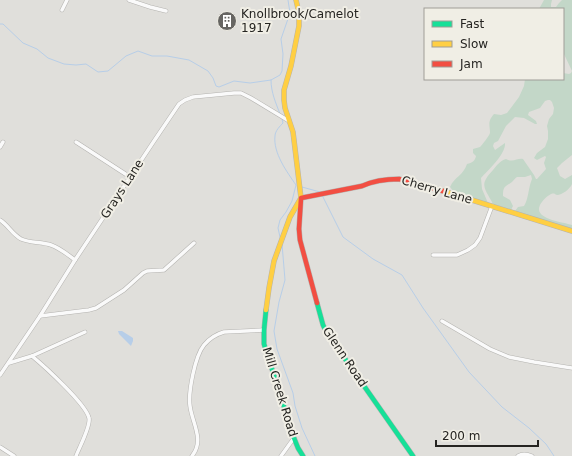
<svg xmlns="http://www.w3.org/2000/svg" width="572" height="456" viewBox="0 0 572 456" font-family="'DejaVu Sans',sans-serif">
	<rect width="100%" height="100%" fill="#e0dfdb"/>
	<path fill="#c3d7c8" d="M544,0h8l-1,4v3h5l3,-4 3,-3h10v155l-10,8 -5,5 3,8 5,3 7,-4c0,3 0,7 0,9 -2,5 -10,11 -15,11 -3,-1 -2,-2 -6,-1 -4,2 -9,7 -11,11 -7,14 22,17 32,20v4l-57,-17v-1l3,-4 6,-1c5,-8 4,-18 8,-27l-1,-4 -6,2h-8c-2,1 -3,3 -5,5 -7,5 -9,4 -9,14l7,4 3,6 -2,4 -18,-6c-9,-17 -14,-19 0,-34 4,-5 7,-9 13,-11 7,4 11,-1 17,0l11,16 2,4h1l9,-10 -2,-6 2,-6 -1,-1 -8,4 -3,-2 3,-5 8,-6 3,-8v-8l-1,-5 2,-7 4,-5 1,-6 -2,-6 -2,-2h-2l-3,1 -5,7 -11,4 -1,3 8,6 1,3h-2l-11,-6 -9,-1 -9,9 -8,15 -4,2 -1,3 2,4 10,-7c1,11 -17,27 -24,35l1,11 6,14 -34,-11 -4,-5c5,-11 13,-11 17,-23 5,-1 8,-3 9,-8l-3,-3v-4c2,-1 5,-1 7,-2 2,-2 9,-11 10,-14 0,-8 -3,-11 4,-19l7,1 6,-2 12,-16 5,-11 1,-7h38v-6l6,1 2,-1 1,-2 -9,-19v-43h-24z"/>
	<polygon fill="#b7cee8" points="118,331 122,331 133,338 133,341 131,346 119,334"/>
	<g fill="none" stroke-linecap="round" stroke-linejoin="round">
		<g stroke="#b7cee8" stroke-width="1">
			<polyline points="0,24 3,24 23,43 37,49 48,58 64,64 76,65 86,64 98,72 108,71 126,56 138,51 152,56 167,56 189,60 208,71 213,78 216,86 219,87 234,81 250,83 271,80 280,75 282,71 283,54 281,39 290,13 288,0"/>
			<path d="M271,80c0,13 5,23 9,34"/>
			<polyline points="302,187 320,192"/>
			<polyline points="322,195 343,237 373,259 402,275 423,308 469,372 502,407 529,428 546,444 554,456"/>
			<path d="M280,237l-2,-9 2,-8 6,-8 6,-11 4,-16c-9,-13 -23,-32 -21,-49 0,-5 5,-10 8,-13l-1,-4"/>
			<polyline points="282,244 285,280 279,302 274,331 277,349 293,393 295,406 302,428 315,456"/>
		</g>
		<g stroke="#b4b3b0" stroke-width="4.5">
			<g id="street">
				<polyline points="129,0 150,7 166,11"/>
				<polyline points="62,10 67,0"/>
				<polyline points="76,142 130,177"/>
				<polyline points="0,147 3,142"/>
				<path d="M0,220c8,5 12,14 21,19 9,4 21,3 30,6 9,3 17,10 24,15"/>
				<polyline points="433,255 457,255 468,250 475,245 480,238 492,206"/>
				<polyline points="40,316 89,310 96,308 124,290 143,273 147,271 164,270 194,243"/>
				<polyline points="442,321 490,349 509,357 534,362 572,368"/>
				<polyline points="32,356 85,332"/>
				<path d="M9,363l23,-7c12,10 54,48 57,62 2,8 -10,30 -13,38"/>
				<polyline points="0,375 40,316 75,260 154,141 179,104 185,100 193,97 234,93 241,93 251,98 289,121"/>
				<polyline points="0,447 14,456"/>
				<path d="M192,456c13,-16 0,-33 -2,-50 -2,-14 5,-50 14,-61 5,-6 13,-11 20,-13l40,-2"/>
				<polyline points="281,456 294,438"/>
				<path d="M518,456c5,-3 9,-2 14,0"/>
			</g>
		</g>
		<g stroke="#b4b3b0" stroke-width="5.5">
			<g id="fast">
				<polyline points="317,303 323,325 327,333 413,456"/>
				<polyline points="266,310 264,330 264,344 294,438 298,448 303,456"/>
			</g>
		</g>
		<g stroke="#b4b3b0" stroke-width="5.5">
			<g id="slow">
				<polyline points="443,191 572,231"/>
				<polyline points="266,310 269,288 274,261 290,217 301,198 293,132 285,108 284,100 284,90 291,66 299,26 299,13 296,0"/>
			</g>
		</g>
		<g stroke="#b4b3b0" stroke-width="5.5">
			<path id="jam" d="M317,303l-17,-63 -1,-11 2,-31 61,-12c11,-5 25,-7 37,-7l44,12"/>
		</g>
		<use href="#street" stroke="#fafafa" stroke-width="3.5"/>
		<use href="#fast" stroke="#16e098" stroke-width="4.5"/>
		<use href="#slow" stroke="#ffcf43" stroke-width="4.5"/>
		<use href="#jam" stroke="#f24e42" stroke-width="4.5"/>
	</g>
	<defs>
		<g id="building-disc" transform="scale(1)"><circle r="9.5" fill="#666562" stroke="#f0eee5"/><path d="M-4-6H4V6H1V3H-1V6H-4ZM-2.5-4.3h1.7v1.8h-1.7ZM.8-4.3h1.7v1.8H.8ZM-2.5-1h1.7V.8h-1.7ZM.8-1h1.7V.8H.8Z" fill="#fff"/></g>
	</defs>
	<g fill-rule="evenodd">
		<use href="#building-disc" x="227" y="21"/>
	</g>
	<g text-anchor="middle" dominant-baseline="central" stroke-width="4" stroke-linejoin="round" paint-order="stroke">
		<g font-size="12" fill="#252421" stroke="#f0eee5" text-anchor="start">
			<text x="241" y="14">Knollbrook/Camelot<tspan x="241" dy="14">1917</tspan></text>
		</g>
		<g font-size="12" fill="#252421" stroke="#f0eee5">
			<text transform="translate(122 189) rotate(-57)">Grays Lane</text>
			<text transform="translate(437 190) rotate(16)">Cherry Lane</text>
			<text transform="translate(345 357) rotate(56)">Glenn Road</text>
			<text transform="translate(280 392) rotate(73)">Mill Creek Road</text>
		</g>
	</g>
	<rect x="424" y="8" width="140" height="72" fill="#f0eee5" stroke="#9f9d97"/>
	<rect x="432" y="21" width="20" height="6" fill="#16e098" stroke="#9f9d97"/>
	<text x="460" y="28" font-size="12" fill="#252421">Fast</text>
	<rect x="432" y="41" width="20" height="6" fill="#ffcf43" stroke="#9f9d97"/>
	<text x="460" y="48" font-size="12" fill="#252421">Slow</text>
	<rect x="432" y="61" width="20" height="6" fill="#f24e42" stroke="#9f9d97"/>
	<text x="460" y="68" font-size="12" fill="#252421">Jam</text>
	<path d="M436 440v6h102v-6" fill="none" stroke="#252421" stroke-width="2"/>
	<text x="442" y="440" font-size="12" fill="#252421" stroke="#f0eee5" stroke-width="3" paint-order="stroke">200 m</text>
</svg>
